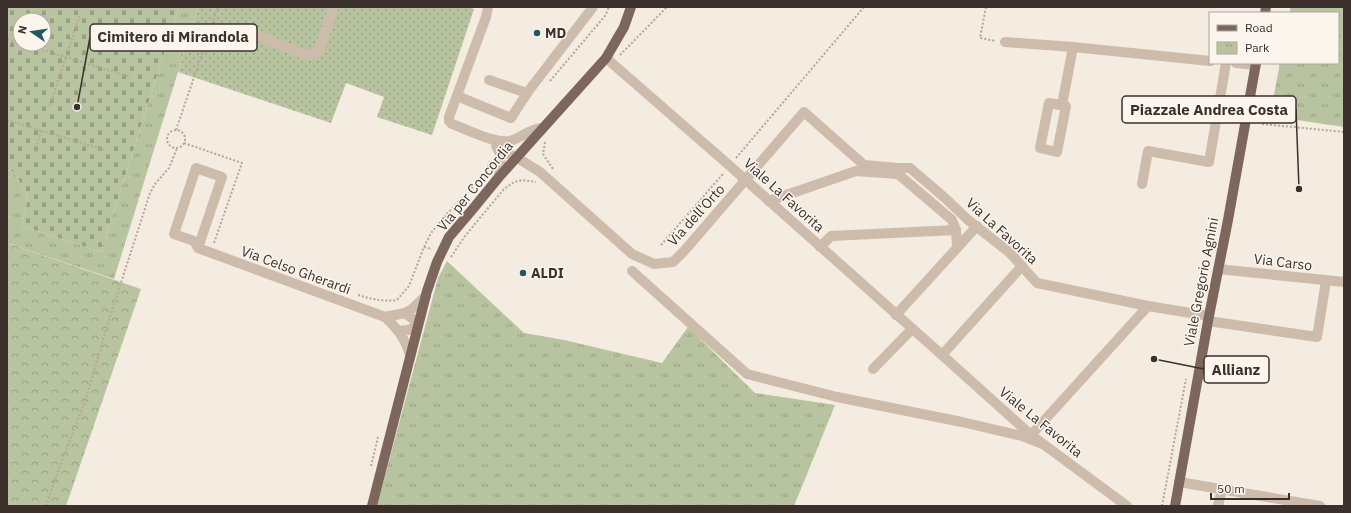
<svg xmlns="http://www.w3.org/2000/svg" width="1351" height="513" viewBox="0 0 1351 513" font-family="'IBM Plex Sans',sans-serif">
	<defs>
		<pattern id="grass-dots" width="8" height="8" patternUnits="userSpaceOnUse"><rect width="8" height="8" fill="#b8c4a0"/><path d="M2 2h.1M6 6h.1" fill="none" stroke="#97a083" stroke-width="1.8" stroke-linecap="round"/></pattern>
		<pattern id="forest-crowns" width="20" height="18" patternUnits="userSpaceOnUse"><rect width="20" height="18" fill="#b8c4a0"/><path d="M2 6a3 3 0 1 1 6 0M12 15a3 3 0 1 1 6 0" fill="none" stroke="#97a083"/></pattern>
		<pattern id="cemetery-stones" width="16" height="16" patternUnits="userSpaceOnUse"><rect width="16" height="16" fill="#b8c4a0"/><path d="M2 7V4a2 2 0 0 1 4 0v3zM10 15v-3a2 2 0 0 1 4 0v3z" fill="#97a083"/></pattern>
		<pattern id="park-tufts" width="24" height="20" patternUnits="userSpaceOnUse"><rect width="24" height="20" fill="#b8c4a0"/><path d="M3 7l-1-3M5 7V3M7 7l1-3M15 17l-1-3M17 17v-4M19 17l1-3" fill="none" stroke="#97a083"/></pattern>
	</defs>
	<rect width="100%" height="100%" fill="#f4ebe1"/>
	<polygon fill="url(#grass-dots)" points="198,7 468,7 474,9 432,135 377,117 384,97 346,83 331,123 178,72"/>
	<polygon fill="url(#forest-crowns)" points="7,243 141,289 66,506 7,506"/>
	<path fill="url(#cemetery-stones)" fill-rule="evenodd" d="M7,7h172l-78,245 -79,-26 6,-29 -14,-25 -7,-2zM20,20h24v24h-24z"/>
	<g fill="url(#park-tufts)">
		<polygon points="179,7 198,7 114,279 7,243 7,170 14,172 28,197 22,226 101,252"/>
		<polygon points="1291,7 1344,7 1344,127 1270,116 1280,63 1338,63 1338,13 1289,13"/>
		<polygon points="447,261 524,333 564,340 662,363 688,327 755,393 835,405 794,506 377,506 438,278"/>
	</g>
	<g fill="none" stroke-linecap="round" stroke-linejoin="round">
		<g stroke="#b9a596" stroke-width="2" stroke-dasharray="2 2" stroke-linecap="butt">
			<polyline points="986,7 980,38 996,41"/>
			<polyline points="7,39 20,43"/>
			<polyline points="23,44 131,77"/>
			<polyline points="620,55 667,7"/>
			<polyline points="550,81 605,16 609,7"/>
			<polyline points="50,105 80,14"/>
			<polyline points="7,120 105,150"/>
			<polyline points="1262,124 1344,132"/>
			<polyline points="176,130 218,7"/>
			<circle cx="176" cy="139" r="9"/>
			<polyline points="545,142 543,154 553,169"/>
			<polyline points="184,143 242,163 214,243"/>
			<polyline points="35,152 41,131"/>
			<polyline points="736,158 864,7"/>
			<polyline points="661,245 723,174"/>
			<polyline points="424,247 432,249"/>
			<polyline points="451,257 465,236 504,189 514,182 522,180 536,182"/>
			<path d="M358,295c14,4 24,7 39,5l12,-14 15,-39 7,-14 15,-18 40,-42 4,-12"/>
			<polyline points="371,466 378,437"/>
			<polyline points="46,506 61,463 86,399 107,326 150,193 155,184 169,168 177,148"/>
			<polyline points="1162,506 1186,379"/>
		</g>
		<g stroke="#cdbbac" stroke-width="10">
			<path d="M488,7l-2,10 -37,100v4l3,3c15,5 45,22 61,16 11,-4 15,-10 28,-12"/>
			<polyline points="255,35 306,55 313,54 319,51 334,7"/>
			<polyline points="1005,42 1073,47 1210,61"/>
			<polyline points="606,58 730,166 942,355 1022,266"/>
			<polyline points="1236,63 1256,65"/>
			<polyline points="489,80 527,93"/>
			<polyline points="457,96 511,118 527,93 593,7"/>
			<polygon points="1049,103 1066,106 1057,152 1040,148"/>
			<polyline points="1062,105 1073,47"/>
			<path d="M496,146c7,9 4,20 3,31"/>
			<polyline points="499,150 516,157 540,172 632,254 654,264 673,262 685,250 804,112 864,165 898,168 910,168 945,198 967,219 1010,253 1037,283 1148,306 1209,316"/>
			<polyline points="1142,184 1148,151 1209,162 1226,63"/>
			<polyline points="769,201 856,171 898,174 952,220 956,230"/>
			<polyline points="820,247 831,236 956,230 957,247"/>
			<path d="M198,248l-4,-7 -20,-7 22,-66 26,9 -24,71 187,69c13,12 20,22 25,38"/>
			<polyline points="1218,269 1344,282"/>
			<polyline points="632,271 747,374 837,397 962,422 1022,436 1043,444"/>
			<polyline points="896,315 977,226"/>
			<polyline points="385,317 405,313 412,309 426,296"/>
			<polyline points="1208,321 1317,337 1326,281"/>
			<polyline points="399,331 408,330 418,326 413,319 405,313"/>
			<polyline points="942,355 1031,435 1127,506"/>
			<polyline points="873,369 912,329"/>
			<polyline points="1031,435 1148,306"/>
			<polyline points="1179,482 1320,506"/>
			<polyline points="1218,506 1222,489"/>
		</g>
		<g stroke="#7d675c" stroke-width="10">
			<polyline points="1265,13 1266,7"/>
			<polyline points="372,506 427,291 437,262 449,237 472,210 499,177 606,58 624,27 631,7"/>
			<polyline points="1175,506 1208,321 1228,220 1256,63"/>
		</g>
	</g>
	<g fill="#1f5a5e" stroke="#fbf5ee" stroke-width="1.5">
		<circle cx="537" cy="33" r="4"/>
		<circle cx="523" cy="273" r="4"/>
	</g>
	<g text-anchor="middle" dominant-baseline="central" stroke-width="3" stroke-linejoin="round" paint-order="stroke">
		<g font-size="14" font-weight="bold" fill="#3b302b" stroke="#fbf5ee" text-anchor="start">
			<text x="545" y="33">MD</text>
			<text x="531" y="273">ALDI</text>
		</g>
		<g font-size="14" fill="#3b302b" stroke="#fbf5ee">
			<text transform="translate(475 186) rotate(-51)">Via per Concordia</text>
			<text transform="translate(784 195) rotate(42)">Viale La Favorita</text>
			<text transform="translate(696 215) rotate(-48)">Via dell'Orto</text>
			<text transform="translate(1002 231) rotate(42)">Via La Favorita</text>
			<text transform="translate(1283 262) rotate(7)">Via Carso</text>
			<text transform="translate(296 270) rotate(20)">Via Celso Gherardi</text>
			<text transform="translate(1201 282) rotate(-79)">Viale Gregorio Agnini</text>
			<text transform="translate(1041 422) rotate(39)">Viale La Favorita</text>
		</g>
	</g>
	<path fill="none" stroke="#3b302b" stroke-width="1.5" d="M77 107L90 37M1299 189L1296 109M1154 359L1204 369"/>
	<g fill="#3b302b" stroke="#fbf5ee" stroke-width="1.5">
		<circle cx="77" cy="107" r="4"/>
		<circle cx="1299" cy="189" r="4"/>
		<circle cx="1154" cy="359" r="4"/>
	</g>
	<g fill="#fbf5ee" stroke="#3b302b" stroke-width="1.5">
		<rect x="90" y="24" width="167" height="27" rx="4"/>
		<rect x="1122" y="96" width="174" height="27" rx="4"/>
		<rect x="1204" y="356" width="65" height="27" rx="4"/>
	</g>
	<g font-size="15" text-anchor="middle" font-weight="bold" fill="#3b302b">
		<text x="173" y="42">Cimitero di Mirandola</text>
		<text x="1209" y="115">Piazzale Andrea Costa</text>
		<text x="1236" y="375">Allianz</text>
	</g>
	<rect width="1351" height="513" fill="none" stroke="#3b302b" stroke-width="16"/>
	<rect x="1209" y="12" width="130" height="52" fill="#fbf5ee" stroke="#aea6a0"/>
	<rect x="1217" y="25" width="20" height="6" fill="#7d675c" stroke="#aea6a0"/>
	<text x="1245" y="32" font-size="12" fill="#3b302b">Road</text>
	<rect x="1217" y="42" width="20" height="12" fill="url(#park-tufts)" stroke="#aea6a0"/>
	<text x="1245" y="52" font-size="12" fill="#3b302b">Park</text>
	<g transform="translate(32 32) rotate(283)"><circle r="19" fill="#fbf5ee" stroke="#aea6a0"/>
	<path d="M0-3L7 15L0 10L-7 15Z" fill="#1f5a5e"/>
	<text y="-6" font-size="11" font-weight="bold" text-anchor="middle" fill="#3b302b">N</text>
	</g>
	<path d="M1211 493v6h78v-6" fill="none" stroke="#3b302b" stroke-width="2"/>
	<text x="1217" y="493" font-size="12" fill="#3b302b" stroke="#fbf5ee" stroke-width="3" paint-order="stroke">50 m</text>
</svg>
